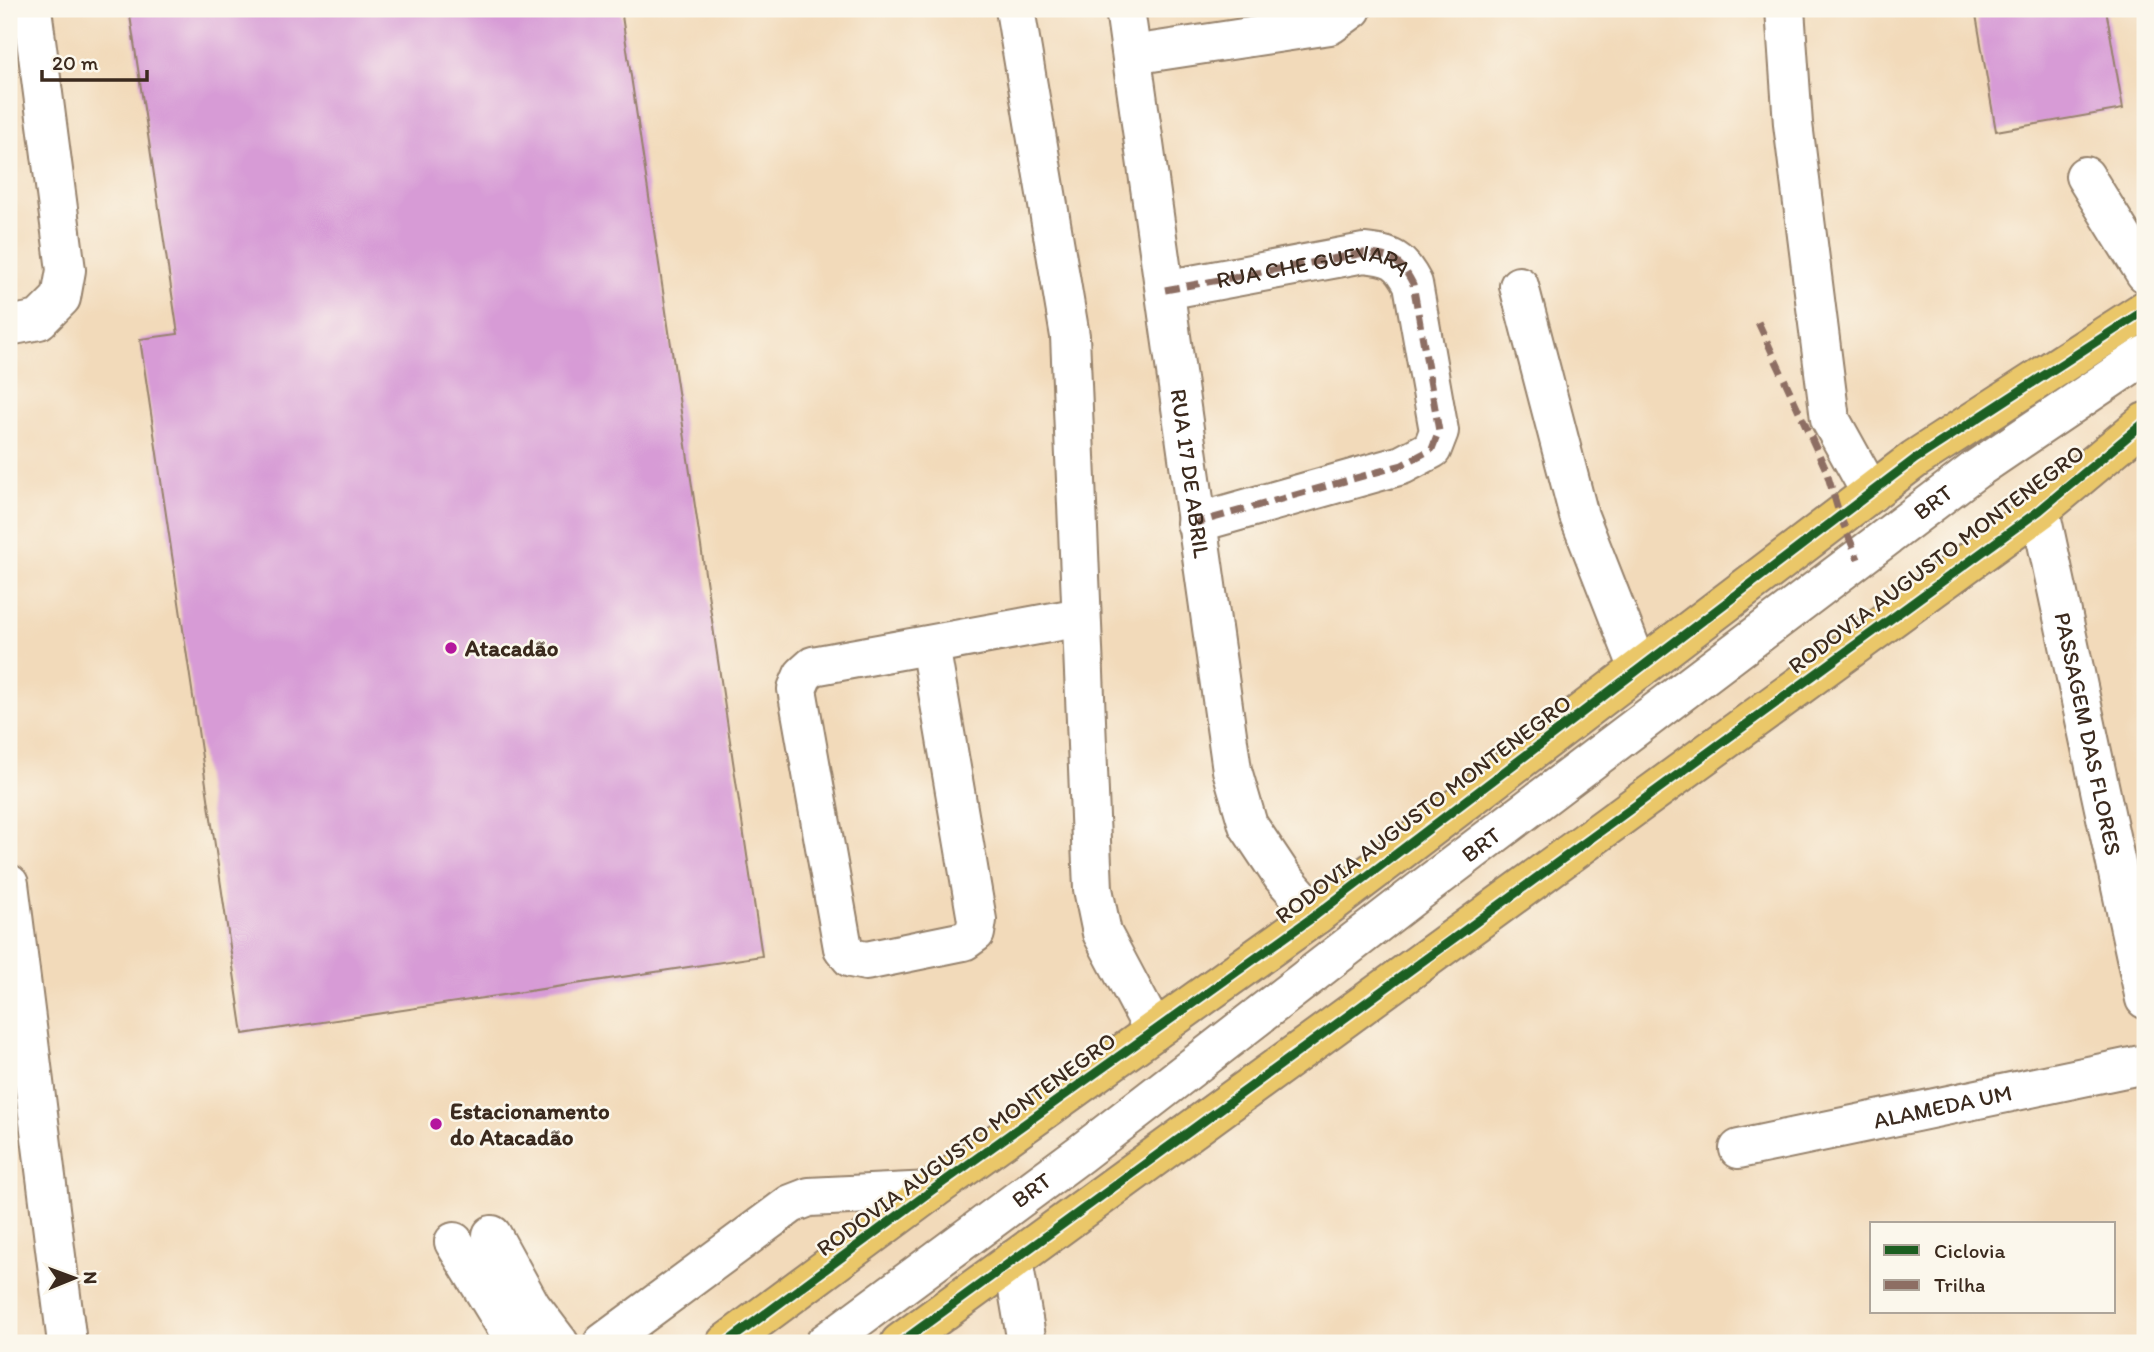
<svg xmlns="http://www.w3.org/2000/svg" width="2154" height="1352" viewBox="0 0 2154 1352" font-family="Itim,sans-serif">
	<rect width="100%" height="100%" fill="#fbf7ec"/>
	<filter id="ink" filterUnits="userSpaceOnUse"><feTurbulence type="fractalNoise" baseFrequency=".0143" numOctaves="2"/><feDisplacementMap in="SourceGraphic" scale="14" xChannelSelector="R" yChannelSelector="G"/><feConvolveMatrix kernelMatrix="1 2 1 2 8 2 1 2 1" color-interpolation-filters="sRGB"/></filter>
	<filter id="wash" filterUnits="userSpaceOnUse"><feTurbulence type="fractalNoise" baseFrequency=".00686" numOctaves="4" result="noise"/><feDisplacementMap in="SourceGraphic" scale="28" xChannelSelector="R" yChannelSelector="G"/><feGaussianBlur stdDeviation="1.57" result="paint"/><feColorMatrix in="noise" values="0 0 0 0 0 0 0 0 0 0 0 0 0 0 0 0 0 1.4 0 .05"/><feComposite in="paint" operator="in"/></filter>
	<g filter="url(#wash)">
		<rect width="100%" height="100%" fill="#f2daba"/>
		<g id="blocks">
			<g fill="#d79bd6">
				<polygon points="129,9 621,9 762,956 243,1034 140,339 178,334"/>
				<polygon points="1975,9 2106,9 2123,109 1996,131"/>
			</g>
		</g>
	</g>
	<g filter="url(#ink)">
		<use href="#blocks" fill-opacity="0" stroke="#96826c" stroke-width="2"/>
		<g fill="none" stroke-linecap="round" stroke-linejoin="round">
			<g stroke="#96826c" stroke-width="42">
				<g id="minor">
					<polyline points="1015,9 1070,336 1093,889 1102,933 1154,1031"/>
					<path id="s1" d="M1125,9l107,761 16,55 34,51 34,39"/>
					<polyline points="1785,9 1793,124 1830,419 1871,493"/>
					<polyline points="1132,55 1330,25 1352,9"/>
					<polyline points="2085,176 2145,273"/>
					<polyline points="1519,286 1579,516 1639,669"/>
					<path d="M1165,290l199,-37c28,3 36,6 49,31l26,147 -7,18 -30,16 -206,58"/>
					<polyline points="9,326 39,320 61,298 66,270 32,9"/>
					<path id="s2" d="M2040,510l105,489"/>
					<polyline points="930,645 977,920 975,933 964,941 866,961 851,958 843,948 797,689 803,675 813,666 1081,617"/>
					<polyline points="9,884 67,1343"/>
					<path id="s3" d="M1739,1149l406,-85"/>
					<polyline points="492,1235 531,1306 559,1343"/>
					<polyline points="454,1242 516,1343"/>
					<polyline points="1013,1260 1027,1343"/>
					<polyline points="603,1343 791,1204 809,1197 931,1191"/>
					<path id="s4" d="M825,1343l255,-189 337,-261 558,-423 170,-115"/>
				</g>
			</g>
			<g stroke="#96826c" stroke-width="42">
				<g id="major">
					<polyline points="726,1343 931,1191 1316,915 1915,459 2145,310"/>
					<polyline points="900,1343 2040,510 2145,422"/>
				</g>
			</g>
			<use href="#minor" stroke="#fff" stroke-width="38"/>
			<use href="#major" stroke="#eac769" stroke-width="38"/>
			<g stroke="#8d6e63" stroke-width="7" stroke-dasharray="14 7" stroke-linecap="butt">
				<path id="s5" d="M1165,290l199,-37c28,3 36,6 49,31l26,147 -7,18 -30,16 -206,58"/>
				<polyline points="1758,322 1826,470 1840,516 1858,559"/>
			</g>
			<g stroke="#fbf7ec" stroke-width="13">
				<g id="cycleway">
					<polyline points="726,1343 931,1191 1316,915 1915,459 2145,310"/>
					<polyline points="900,1343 2040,510 2145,422"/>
				</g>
			</g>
			<use href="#cycleway" stroke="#1b5e20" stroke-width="9"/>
		</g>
	</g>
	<g fill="#b5179e" stroke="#fbf7ec" stroke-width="2.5">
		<circle cx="451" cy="648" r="7"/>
		<circle cx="436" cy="1124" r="7"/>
	</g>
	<g text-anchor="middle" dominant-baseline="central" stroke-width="5" stroke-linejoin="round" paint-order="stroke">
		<g font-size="23" fill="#3b2a1e" stroke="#fbf7ec">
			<text stroke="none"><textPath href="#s5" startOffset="152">RUA CHE GUEVARA</textPath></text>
			<text stroke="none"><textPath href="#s1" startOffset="469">RUA 17 DE ABRIL</textPath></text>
			<text stroke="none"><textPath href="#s4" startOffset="1391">BRT</textPath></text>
			<text transform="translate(1936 559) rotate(-37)">RODOVIA AUGUSTO MONTENEGRO</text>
			<text stroke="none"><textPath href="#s2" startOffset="229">PASSAGEM DAS FLORES</textPath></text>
			<text transform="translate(1423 809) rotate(-37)">RODOVIA AUGUSTO MONTENEGRO</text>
			<text stroke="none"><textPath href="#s4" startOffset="824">BRT</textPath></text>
			<text stroke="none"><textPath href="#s3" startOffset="208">ALAMEDA UM</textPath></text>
			<text transform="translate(966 1144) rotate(-36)">RODOVIA AUGUSTO MONTENEGRO</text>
			<text stroke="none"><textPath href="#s4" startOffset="257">BRT</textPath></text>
		</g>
		<g font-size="23" font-weight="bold" fill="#3b2a1e" stroke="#fbf7ec" text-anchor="start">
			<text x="465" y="648">Atacadão</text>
			<text x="450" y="1111">Estacionamento<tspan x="450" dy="26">do Atacadão</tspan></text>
		</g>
	</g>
	<rect width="2154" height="1352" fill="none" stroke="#fbf7ec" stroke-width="35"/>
	<rect x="1870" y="1222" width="245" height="91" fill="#fbf7ec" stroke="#aea59a" stroke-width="2"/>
	<rect x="1884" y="1245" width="35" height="10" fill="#1b5e20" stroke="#aea59a" stroke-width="2"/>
	<text x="1934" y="1258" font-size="21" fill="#3b2a1e">Ciclovia</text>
	<rect x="1884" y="1280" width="35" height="10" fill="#8d6e63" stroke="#aea59a" stroke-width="2"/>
	<text x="1934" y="1292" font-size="21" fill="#3b2a1e">Trilha</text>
	<g transform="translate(74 1278) rotate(89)" stroke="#fbf7ec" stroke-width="5" paint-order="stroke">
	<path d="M0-5L12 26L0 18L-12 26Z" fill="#3b2a1e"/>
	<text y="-10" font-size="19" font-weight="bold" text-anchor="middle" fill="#3b2a1e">N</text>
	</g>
	<path d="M42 70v10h105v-10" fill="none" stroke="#3b2a1e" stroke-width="3.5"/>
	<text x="52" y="70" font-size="21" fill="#3b2a1e" stroke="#fbf7ec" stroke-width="5" paint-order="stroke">20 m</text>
</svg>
